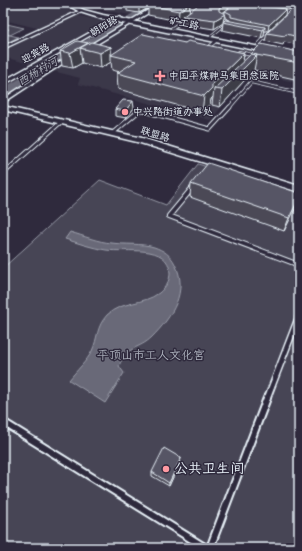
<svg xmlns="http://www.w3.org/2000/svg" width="302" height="551" viewBox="0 0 302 551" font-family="Mynerve,'LXGW WenKai TC',sans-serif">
	<rect width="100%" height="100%" fill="#2f2a3d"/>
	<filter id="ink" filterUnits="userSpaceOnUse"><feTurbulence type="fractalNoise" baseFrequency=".025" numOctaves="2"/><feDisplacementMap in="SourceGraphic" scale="8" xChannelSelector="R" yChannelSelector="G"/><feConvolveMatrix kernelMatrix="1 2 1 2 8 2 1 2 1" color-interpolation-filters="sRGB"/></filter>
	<g filter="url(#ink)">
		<g fill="#3b3749">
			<polygon points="43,3 60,3 70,10 73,14 41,29 8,21 10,20 3,19 3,9"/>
			<polygon points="87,3 152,3 131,15 108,11"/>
			<polygon points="76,15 107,22 30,64 3,57 3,50"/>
			<polygon points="127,25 299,60 299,83 253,73 210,120 78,84 80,78 49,70"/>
		</g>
		<g fill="#464455" stroke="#979aa6">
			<polygon points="7,24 24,28 10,35 6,34 18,37 3,45 3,32 9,29 3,31 3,26"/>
			<polygon points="198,164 299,196 299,548 3,548 3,396 6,392 3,390 3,268 100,180 166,205"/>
		</g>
		<path fill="#696978" stroke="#9c9fab" d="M70,232c14,4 28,10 42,11 13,2 29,0 42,4 9,3 17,8 21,17 14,27 -3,53 -23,73 -13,13 -25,8 -33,29l5,7 -19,30 -36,-23c7,-9 18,-19 23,-29 6,-13 4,-24 15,-36 14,-14 36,-10 52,-22 6,-5 11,-12 11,-20 -1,-30 -44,-20 -64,-23 -14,-2 -28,-7 -41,-11z"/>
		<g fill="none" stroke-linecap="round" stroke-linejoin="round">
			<polygon fill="#696978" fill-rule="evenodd" points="151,3 160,3 7,95 3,96 3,88"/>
			<g stroke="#e8f1f8" stroke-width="3.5">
				<g id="service-far5">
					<polyline points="285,5 299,7"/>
					<polyline points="172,28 187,18"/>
					<polyline points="211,36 228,22 220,18 239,3"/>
					<polyline points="258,45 269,33"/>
					<polyline points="208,48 217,40"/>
				</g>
			</g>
			<g stroke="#e8f1f8" stroke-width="4">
				<g id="service-far4">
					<polyline points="206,50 209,47"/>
					<polyline points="239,52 256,56"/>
					<polyline points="229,108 251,82 299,93"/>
				</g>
			</g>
			<g stroke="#e8f1f8" stroke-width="5">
				<g id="service-far3">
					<polyline points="113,133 140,110 210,129 230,107"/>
					<polyline points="3,174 62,121"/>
				</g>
			</g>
			<g stroke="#e8f1f8" stroke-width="6">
				<polyline id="service-far2" points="194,186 169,216 299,265"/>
			</g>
			<g stroke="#e8f1f8" stroke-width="8">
				<polyline id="service-far1" points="267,399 299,316"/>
			</g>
			<g stroke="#e8f1f8" stroke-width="10">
				<g id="service">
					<polyline points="3,422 206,548"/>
					<polyline points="210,548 267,398"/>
				</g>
			</g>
			<g stroke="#e8f1f8" stroke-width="3">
				<g id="minor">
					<polygon points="160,3 165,3 87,50 83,49"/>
					<polygon points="81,10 84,11 3,49 3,46"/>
					<polygon points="118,17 121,18 3,85 3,81"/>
					<polygon points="70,55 74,56 3,103 3,99"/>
				</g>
			</g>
			<g stroke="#e8f1f8" stroke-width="3">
				<polygon id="tertiary" points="3,106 142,138 299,186 299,192 137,142 3,110"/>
			</g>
			<g stroke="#e8f1f8" stroke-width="3">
				<polygon id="primary" points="64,3 71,3 84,10 103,15 299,55 299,59 102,19 80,12"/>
			</g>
			<use href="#service-far5" stroke="#2f2a3d" stroke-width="2"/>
			<use href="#service-far4" stroke="#2f2a3d" stroke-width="2.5"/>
			<use href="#service-far3" stroke="#2f2a3d" stroke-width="3"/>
			<use href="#service-far2" stroke="#2f2a3d" stroke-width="4"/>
			<use href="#service-far1" stroke="#2f2a3d" stroke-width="5"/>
			<use href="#service" stroke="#2f2a3d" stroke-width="6"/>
			<use href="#minor" fill="#2f2a3d" fill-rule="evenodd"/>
			<use href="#tertiary" fill="#2f2a3d" fill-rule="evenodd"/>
			<use href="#primary" fill="#2f2a3d" fill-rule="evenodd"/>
		</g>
		<g fill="#4b4957" stroke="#e8f1f8">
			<polygon points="127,3 190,4 189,11 236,3 222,13 224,22 230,21 230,20 225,18 225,11 236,3 287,3 292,4 290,9 289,10 286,10 285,15 268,31 265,31 264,36 261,38 222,30 223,23 214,29 182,24 183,18 178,21 148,15 148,8 139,13 127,11"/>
			<polygon points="299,10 299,45 284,42 283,45 265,41 267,33"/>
			<polygon points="185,43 244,53 243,62 251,54 299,52 299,80 254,70 220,107 212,105 213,97 211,99 210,104 202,112 118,89 117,73 120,72 112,70 111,62 101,68 82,63 73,68 62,66 60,51 88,44 111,47 111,55"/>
			<polygon points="134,108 126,118 115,116 115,109"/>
			<polygon points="191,184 299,193 299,200 296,207 284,231 190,197"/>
			<polygon points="181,458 180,462 169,486 152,476 152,472"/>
		</g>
		<g fill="#3d3c47" stroke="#e8f1f8">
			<polygon points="144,3 151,3 151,6 148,5 148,8 139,13 139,6"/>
			<polygon points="226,3 236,3 218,16 219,8"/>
			<polygon points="190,4 189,14 183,16 183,18 178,21 179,11"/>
			<polygon points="292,4 290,9 289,10 290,5"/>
			<polygon points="286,9 285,15 268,31 269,25"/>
			<polygon points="225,14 223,22 223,23 214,29 215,20"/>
			<polygon points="265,27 264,36 261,38 263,30"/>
			<polygon points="88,43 89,50 80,48 82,63 73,68 70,53"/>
			<polygon points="111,47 111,62 101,68 100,53"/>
			<polygon points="244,53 242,68 214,89 213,97 211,99 210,104 202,112 204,96 212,84"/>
			<polygon points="257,55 254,70 220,107 222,90"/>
			<polygon points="133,101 134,108 126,118 125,111"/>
			<polygon points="299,198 296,207 284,231 289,218"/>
			<polygon points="181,458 180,462 169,486 169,483"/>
		</g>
		<g fill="#575565" stroke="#e8f1f8">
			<polygon points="127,3 144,3 139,6"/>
			<polygon points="151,3 185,3 190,4 179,11 148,5"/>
			<polygon points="201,3 226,3 219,8 219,11 225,14 215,20 183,16"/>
			<polygon points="236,3 241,3 286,9 269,25 231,17 231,14 225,11"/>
			<polygon points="273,3 287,3 292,4 290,5"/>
			<polygon points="292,9 299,10 299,37 286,34 285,36 267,33"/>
			<polygon points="225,20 265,27 263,30 223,22"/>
			<polygon points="143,34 185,43 188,41 244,53 212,84 212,88 204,96 117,73 136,61 111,55"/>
			<polygon points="77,41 88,43 70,53 60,51"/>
			<polygon points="91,42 111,47 100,53 80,48"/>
			<polygon points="261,44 299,52 299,63 251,54"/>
			<polygon points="251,54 257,55 222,90 214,89"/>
			<polygon points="123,100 133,101 125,111 115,109"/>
			<polygon points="208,163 299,193 299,198 289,218 191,184"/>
			<polygon points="164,448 181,458 169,483 152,472"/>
		</g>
	</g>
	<g fill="#ff9aa2" stroke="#2f2a3d" stroke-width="1.5">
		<path d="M158 70h4v4h4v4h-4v4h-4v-4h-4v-4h4z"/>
		<circle cx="125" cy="112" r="4"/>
		<circle cx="166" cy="469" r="4"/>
	</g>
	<g text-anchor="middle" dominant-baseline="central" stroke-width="3" stroke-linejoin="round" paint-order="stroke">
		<g font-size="10" fill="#e8f1f8" stroke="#2f2a3d">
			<text transform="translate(184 24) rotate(11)">矿工路</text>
			<text transform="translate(104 27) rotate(-31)">朝阳路</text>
			<text transform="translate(36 54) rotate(-29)">迎宾路</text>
			<text transform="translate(155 135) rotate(17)">联盟路</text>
		</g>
		<g font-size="10" fill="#e8f1f8" stroke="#2f2a3d" text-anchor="start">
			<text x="169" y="76">中国平煤神马集团总医院</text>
			<text x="133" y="112">中兴路街道办事处</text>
		</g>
		<g font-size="11" font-style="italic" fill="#afb4be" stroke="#2f2a3d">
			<text transform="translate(38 72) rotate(-30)">西杨村河</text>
		</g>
		<g font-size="12" fill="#afb4bf" stroke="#2f2a3d">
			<text x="151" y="356">平顶山市工人文化宫</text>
		</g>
		<g font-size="14" fill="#e8f1f8" stroke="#2f2a3d" text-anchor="start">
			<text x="174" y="469">公共卫生间</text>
		</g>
	</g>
	<rect width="302" height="551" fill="none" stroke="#2f2a3d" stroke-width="16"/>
	<rect x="8" y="8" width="286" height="535" fill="none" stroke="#e8f1f8" stroke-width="1.5" filter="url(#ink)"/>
</svg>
